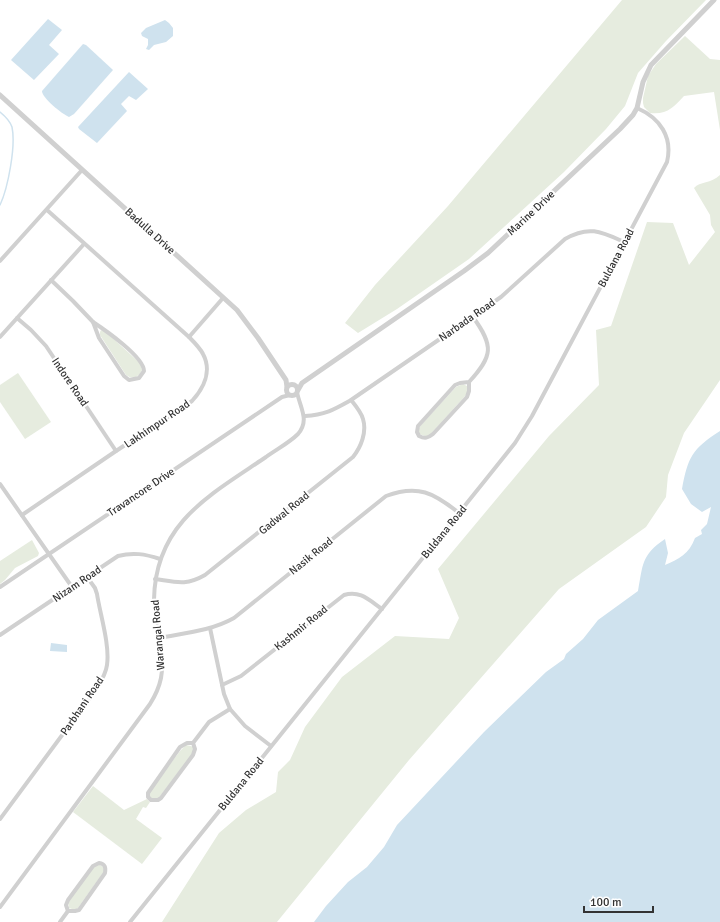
<svg xmlns="http://www.w3.org/2000/svg" width="720" height="922" viewBox="0 0 720 922" font-family="Signika,sans-serif">
	<rect width="100%" height="100%" fill="#fff"/>
	<g fill="#e6ecdf">
		<polygon points="622,0 706,0 666,41 638,73 625,106 606,129 564,172 469,259 397,309 358,333 345,323 375,285 448,206"/>
		<path d="M685,36l25,23 10,1v70l-6,-38 -30,4c-10,11 -17,19 -34,17l-6,-6 -1,-4v-5l5,-22 8,-12z"/>
		<path d="M720,175v205l-36,53 -16,42 -2,22 -20,30 -87,62 -150,171 -132,162h-115l57,-89 27,-23 30,-18 2,-20 12,-12 15,-33 37,-50 53,-41 54,3 10,-21 -21,-49 111,-133 50,-51 -3,-55 15,-4 36,-104 26,1 16,42 26,-33 -4,-7 -1,-10 -16,-27c6,-7 17,-4 26,-13z"/>
		<path d="M101,330l5,2 35,32 1,6c-3,7 -9,10 -16,5l-26,-40v-3z"/>
		<polygon points="18,373 51,422 25,439 0,402 0,385"/>
		<polygon points="463,384 467,386 467,394 428,437 419,434 418,430 421,425 456,387"/>
		<polygon points="32,540 39,553 38,556 15,568 5,580 0,584 0,561"/>
		<polygon points="186,745 191,746 193,747 193,752 190,757 158,799 150,798 149,792 180,751"/>
		<polygon points="93,786 124,810 147,799 150,802 146,808 143,807 136,819 162,838 142,864 73,812"/>
		<polygon points="98,864 103,867 105,870 78,908 75,910 69,908 68,902 91,870"/>
	</g>
	<g fill="#cfe2ee">
		<polygon points="48,19 62,30 49,45 59,54 34,80 11,60"/>
		<polygon points="165,20 169,23 173,28 173,36 166,42 154,45 149,50 146,49 148,45 148,39 142,36 141,33 146,28"/>
		<path d="M83,44l3,1 27,25 -39,44 -5,3c-7,-3 -27,-19 -27,-26z"/>
		<polygon points="129,72 148,89 136,100 129,96 121,104 127,111 97,143 79,129 78,127"/>
		<path d="M720,431v491h-406l12,-16 22,-24 19,-15 17,-20 13,-22 87,-93 62,-60 18,-13 2,-5 17,-15 15,-19 40,-29c5,-26 3,-36 27,-52l3,14 -3,12c14,-6 24,-11 30,-27l7,-4 -1,-4 6,-6 4,-17 -9,5 -11,-8 -9,-15c6,-32 10,-40 38,-58z"/>
		<polygon points="51,643 67,645 67,652 50,651"/>
	</g>
	<g fill="none" stroke-linecap="round" stroke-linejoin="round">
		<path stroke="#cfe2ee" stroke-width="1.5" d="M0,112c5,4 10,9 12,15 4,19 -4,61 -12,78"/>
		<g stroke="#d0d0d0" stroke-width="4">
			<polyline points="0,261 82,170"/>
			<polyline points="51,280 73,301 93,322"/>
			<polyline points="17,318 31,330 46,346 116,451"/>
			<path d="M93,322c12,8 51,35 51,49l-5,7 -10,2 -5,-4 -25,-38z"/>
			<polyline points="0,337 84,244"/>
			<polyline points="189,337 223,298"/>
			<path d="M469,382l-9,1 -5,2 -37,41 -1,6 2,4c6,3 9,2 14,-2l34,-37 2,-6v-9c24,-26 25,-36 4,-65"/>
			<path d="M305,416c20,-1 30,-7 46,-16l150,-103 64,-58c24,-14 37,-7 59,3"/>
			<polyline points="0,484 72,587"/>
			<path d="M22,515l94,-64 76,-50c12,-13 20,-30 11,-47 -3,-6 -9,-12 -14,-17l-142,-127"/>
			<path d="M155,579c21,3 31,7 50,-4l148,-118c8,-10 14,-25 10,-38 -2,-7 -8,-14 -12,-19"/>
			<polyline points="0,587 282,397 290,395"/>
			<polyline points="210,628 224,694 230,709 245,726 271,746"/>
			<path d="M0,635l118,-79c15,-4 27,-2 42,3"/>
			<path d="M159,638c25,-5 52,-7 75,-20l152,-122c32,-12 48,-3 73,17"/>
			<path d="M222,685l19,-9 103,-81c16,-5 25,5 38,14"/>
			<polyline points="193,743 195,749 193,755 161,798 158,800 151,800 148,797 148,793 180,747 187,743 193,743 209,722 230,709"/>
			<path d="M0,819l97,-131c5,-8 9,-15 10,-23 3,-20 -7,-51 -10,-71l-2,-6 -8,-11"/>
			<path d="M99,863c6,1 7,4 6,10l-26,37 -4,1h-7l-2,-6 2,-5 25,-34z"/>
			<path d="M0,907l150,-203c5,-8 9,-16 11,-26 4,-21 -4,-56 -7,-78 1,-77 56,-105 112,-143 11,-8 23,-14 32,-23 12,-14 2,-26 -1,-42"/>
			<polyline points="60,922 68,911"/>
			<path d="M130,922l357,-444 28,-35 17,-27 135,-254c6,-25 -7,-44 -30,-54"/>
		</g>
		<g stroke="#d0d0d0" stroke-width="5">
			<polyline points="0,95 237,310 258,338 286,380 287,387"/>
			<circle cx="292" cy="390" r="5.5"/>
			<polyline points="298,390 302,383 464,271 488,253 620,129 633,115 637,108 643,82 651,65 714,0"/>
		</g>
	</g>
	<g text-anchor="middle" dominant-baseline="central" stroke-width="4" stroke-linejoin="round" paint-order="stroke">
		<g font-size="11" fill="#333" stroke="#fff">
			<text transform="translate(531 213) rotate(-43)">Marine Drive</text>
			<text transform="translate(150 231) rotate(42)">Badulla Drive</text>
			<text transform="translate(616 258) rotate(-62)">Buldana Road</text>
			<text transform="translate(467 320) rotate(-35)">Narbada Road</text>
			<text transform="translate(70 382) rotate(56)">Indore Road</text>
			<text transform="translate(157 424) rotate(-34)">Lakhimpur Road</text>
			<text transform="translate(141 492) rotate(-34)">Travancore Drive</text>
			<text transform="translate(284 513) rotate(-39)">Gadwal Road</text>
			<text transform="translate(444 532) rotate(-51)">Buldana Road</text>
			<text transform="translate(311 556) rotate(-39)">Nasik Road</text>
			<text transform="translate(77 584) rotate(-34)">Nizam Road</text>
			<text transform="translate(301 628) rotate(-39)">Kashmir Road</text>
			<text transform="translate(158 635) rotate(-95)">Warangal Road</text>
			<text transform="translate(82 706) rotate(-56)">Parbhani Road</text>
			<text transform="translate(241 784) rotate(-51)">Buldana Road</text>
		</g>
	</g>
	<path d="M584 906v6h69v-6" fill="none" stroke="#333333" stroke-width="2"/>
	<text x="590" y="906" font-size="12" fill="#333333" stroke="#ffffff" stroke-width="3" paint-order="stroke">100 m</text>
</svg>
